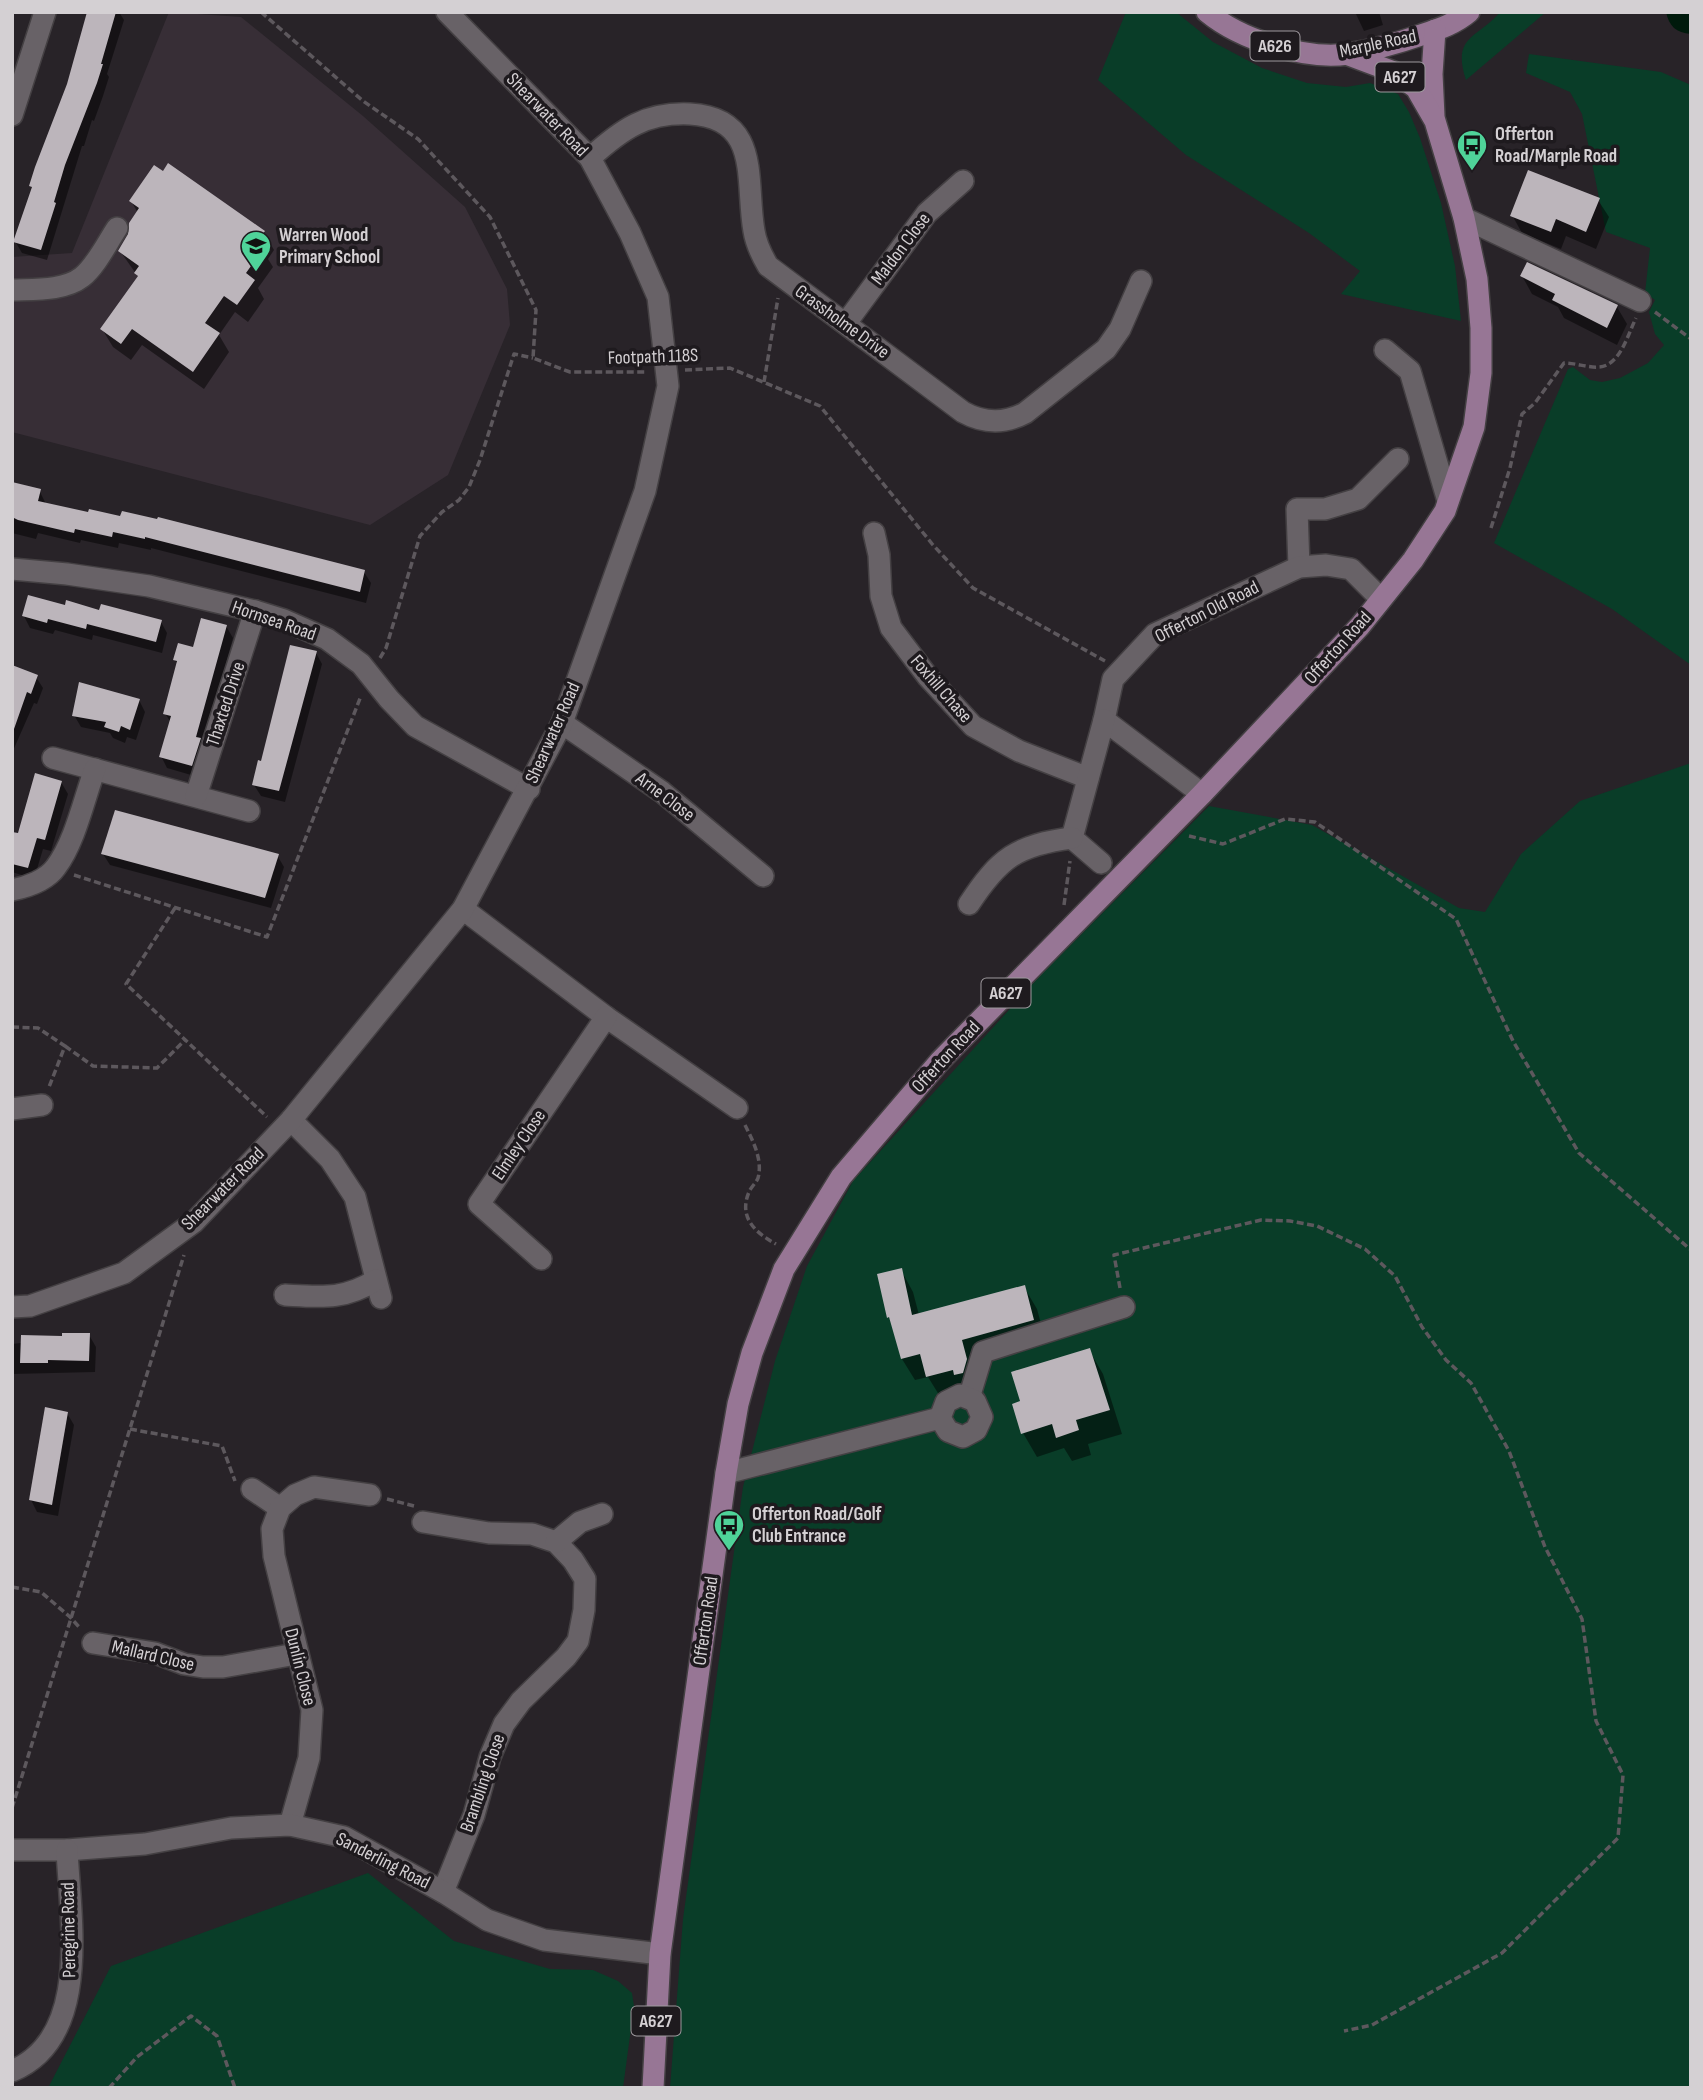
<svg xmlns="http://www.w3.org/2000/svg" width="1703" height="2100" viewBox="0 0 1703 2100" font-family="'Sofia Sans Condensed',sans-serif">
	<rect width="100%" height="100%" fill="#282328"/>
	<polygon fill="#372e36" points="169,12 241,17 363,116 465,207 507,289 510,325 448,475 370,525 12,432 12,257 72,253"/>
	<g fill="#093d28">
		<polygon points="1126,12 1176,12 1213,42 1262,68 1307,83 1346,87 1370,83 1398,94 1409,112 1420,138 1441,203 1455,266 1461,321 1341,294 1360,271 1309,233 1186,155 1098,80"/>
		<path d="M1500,12h46l-80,68c-15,-45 13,-42 34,-68z"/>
		<polygon points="1529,54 1661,72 1691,85 1691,665 1612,609 1494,543 1568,369 1573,367 1590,380 1602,382 1620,378 1648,363 1664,345 1655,334 1649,312 1655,300 1645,293 1650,248 1606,232 1582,114 1570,92 1526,73"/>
		<polygon points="1691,763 1691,2088 670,2088 683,1919 743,1487 775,1361 807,1266 853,1181 1039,977 1209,806 1312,825 1459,908 1485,912 1521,854 1580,801"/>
		<polygon points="368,1873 454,1941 550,1969 593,1970 618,1981 632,1993 634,2006 623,2088 48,2088 111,1966"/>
	</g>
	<path fill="#001a0c" d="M1666,12h25v22c-15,-1 -22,-8 -25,-22z"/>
	<g fill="#0007">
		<polygon points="89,12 119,12 124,20 107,74 109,77 103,96 94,121 92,120 84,146 82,146 47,260 22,253 15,241 33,189 31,186 69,84"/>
		<polygon points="1355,12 1379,12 1383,25 1364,31"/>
		<polygon points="1598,200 1609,217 1596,249 1566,236 1561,249 1522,233 1512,215"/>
		<polygon points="131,201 264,232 274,250 268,259 273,267 258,288 264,299 248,322 235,312 219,335 229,352 204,389 142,345 131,360 113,347 102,329 139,278 120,251 138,213"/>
		<polygon points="1522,276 1617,307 1627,324 1617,345 1564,318 1558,307 1532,294"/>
		<polygon points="12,483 39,490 46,504 364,572 371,583 366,603 151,548 151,550 119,543 118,548 81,540 80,543 38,533 36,539 12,533"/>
		<polygon points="66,607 161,622 167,633 162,653 93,635 92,640 55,630 53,634 30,628 24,616"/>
		<polygon points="226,626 233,638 203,746 198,777 167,768 161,756 171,723 165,713 178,665 175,660"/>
		<polygon points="316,653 322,664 285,802 261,796 254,785 262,763"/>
		<polygon points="12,670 36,677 43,688 37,704 34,703 12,753"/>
		<polygon points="139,700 145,712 136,740 127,737 125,743 113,738 110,733 81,727 74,715"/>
		<polygon points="61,782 68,794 51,851 43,849 34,879 12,872 12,834 19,836"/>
		<polygon points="103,854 277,855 284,867 271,908 110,865"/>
		<polygon points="901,1270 913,1292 919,1315 1024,1287 1037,1309 1046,1342 973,1362 979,1382 941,1398 928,1377 915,1380 902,1359 893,1324 889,1317 879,1275"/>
		<polygon points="89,1335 96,1347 95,1372 12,1374 12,1344"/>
		<polygon points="1089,1350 1103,1374 1122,1434 1088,1444 1091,1455 1072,1461 1064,1448 1037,1457 1023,1433"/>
		<polygon points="67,1413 74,1425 58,1516 37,1512 31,1500"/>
	</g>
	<g fill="#bcb5bb">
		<polygon points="87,12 116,12 101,64 103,64 97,83 65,165 54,202 56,203 41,250 13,242 32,187 29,186 35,167 67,84"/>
		<polygon points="168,163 265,231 256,243 264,248 246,273 255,280 237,305 224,296 205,323 220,333 193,372 132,329 121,344 100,329 138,276 134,273 139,266 118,251 128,234 129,223 139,208 129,201 154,165 163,171"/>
		<polygon points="1528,170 1600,198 1586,232 1556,219 1551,232 1510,216"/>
		<polygon points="1527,262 1618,305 1607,328 1552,300 1555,294 1520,276"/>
		<polygon points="12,482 41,489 38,501 88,512 89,509 120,516 122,511 157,519 158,517 365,570 360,592 145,537 145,539 113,532 112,537 75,529 74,533 18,520 12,517"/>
		<polygon points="28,595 65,605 66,600 99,610 101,604 162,620 156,642 87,624 86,629 48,619 47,623 22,616"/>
		<polygon points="201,618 227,625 196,737 201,738 192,766 159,757 171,716 163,714 177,661 173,660 178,643 193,647"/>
		<polygon points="290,645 317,651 279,791 252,785 258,760 261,761"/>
		<polygon points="12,665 38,675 31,694 27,692 14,729 12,728"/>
		<polygon points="79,682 140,699 130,730 121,726 119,732 104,727 106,722 72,716"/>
		<polygon points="35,773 62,781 45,840 37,838 28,868 12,864 12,832 18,833"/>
		<polygon points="115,810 279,854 265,898 101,854"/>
		<polygon points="902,1268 912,1315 1025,1285 1034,1320 962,1340 967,1359 963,1373 954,1375 953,1370 926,1377 920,1354 901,1359 889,1317 887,1318 877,1274"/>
		<polygon points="62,1333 90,1333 89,1361 48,1360 48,1363 20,1363 21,1335 62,1336"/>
		<polygon points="1090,1348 1110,1410 1076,1420 1079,1430 1056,1438 1052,1424 1021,1434 1012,1404 1020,1401 1011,1372"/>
		<polygon points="45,1407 68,1412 52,1505 29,1500"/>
	</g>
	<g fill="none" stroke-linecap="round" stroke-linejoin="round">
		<g stroke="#444043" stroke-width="24">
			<g id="minor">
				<polyline points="12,115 45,12"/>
				<path d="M590,158c32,-29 56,-46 100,-44 72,4 55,67 64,117 2,13 7,23 14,35l195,146c20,11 41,12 62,1l81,-64 14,-20 21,-48"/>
				<polyline points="1464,218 1640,301"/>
				<path d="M12,290c22,-1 52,1 70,-13 14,-11 25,-34 35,-49"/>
				<polyline points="846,323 927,213 963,181"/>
				<polyline points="1385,350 1410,371 1448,501"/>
				<polyline points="874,533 879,555 881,596 891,628 928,677 973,726 1019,751 1088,778"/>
				<polyline points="1299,567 1297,509 1325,509 1358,499 1398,459"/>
				<polyline points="12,569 67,574 149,586 255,611 284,620 327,639 361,664 389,699 415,726 529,789"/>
				<polyline points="562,723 662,792 763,876"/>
				<polyline points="53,758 249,811"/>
				<polyline points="1202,794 1104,720 1113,679 1155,634 1299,567 1326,565 1351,569 1381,599"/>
				<polyline points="196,796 255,611"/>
				<polyline points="1101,863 1072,838 1104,720"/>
				<path d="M12,890c15,-3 35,-10 44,-23 19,-25 28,-68 39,-98"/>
				<path d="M969,904c30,-46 48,-59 103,-66"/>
				<polyline points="463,909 606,1017 737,1108"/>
				<polyline points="12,1109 42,1105"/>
				<polyline points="291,1120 330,1159 355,1197 381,1298"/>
				<polyline points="541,1259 479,1204 606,1017"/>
				<path d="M285,1295c37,2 59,5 91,-15"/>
				<polyline points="12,1307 30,1306 124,1273 194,1222 291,1120 463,909 562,723 645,491 668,386 658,297 630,233 590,158 447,12"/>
				<polyline points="969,1398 983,1352 1124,1307"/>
				<polyline points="726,1473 940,1418 946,1402 960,1395 975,1401 982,1417 976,1430 963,1437 948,1431 940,1418"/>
				<polyline points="252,1489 280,1508"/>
				<polyline points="423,1522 489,1533 532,1534 556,1542 573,1560 585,1579 584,1610 578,1641 566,1657 521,1701 504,1724 490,1757 474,1815 443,1892"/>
				<polyline points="556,1542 580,1522 602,1514"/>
				<polyline points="93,1643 155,1653 184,1664 203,1667 223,1667 296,1654"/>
				<polyline points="290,1825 309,1758 312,1710 274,1556 272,1529 280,1508 295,1495 314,1487 370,1495"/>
				<polyline points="12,1850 67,1850 145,1844 231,1828 290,1825 344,1837 443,1892 487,1920 544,1940 660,1954"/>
				<path d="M12,2071c80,-33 58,-153 55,-221"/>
			</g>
		</g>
		<g stroke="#444043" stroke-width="24">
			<g id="major">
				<path d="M1207,12c34,28 98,48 141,42 25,-4 50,-11 73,-19 18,-6 34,-11 48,-23"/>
				<polyline points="1434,116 1432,74 1435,30"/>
				<polyline points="653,2088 660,1954 726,1473 738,1404 752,1353 784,1269 841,1177 940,1061 1202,794 1360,626 1413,560 1445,511 1474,427 1481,373 1481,328 1477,279 1464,218 1435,121 1416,88 1394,72 1346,54"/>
			</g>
		</g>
		<g stroke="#5d585d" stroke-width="3.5" stroke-dasharray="7 3.5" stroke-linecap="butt">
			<polyline points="261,12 363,101 418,139 490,217 536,310 533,358 570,372 646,372"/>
			<polyline points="1655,312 1691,339"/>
			<polyline points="685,370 730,368 820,406 933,545 973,588 1105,661"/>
			<polyline points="764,382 778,298"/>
			<path d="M1491,528l19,-60 12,-54 13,-11 29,-40c12,0 24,5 35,4 21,-1 29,-33 37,-49"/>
			<polyline points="380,658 386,648 420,536 442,512 459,500 469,487 480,460 514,354 533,358"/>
			<polyline points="1189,836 1223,844 1285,819 1315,822 1456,919 1513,1041 1579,1153 1691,1250"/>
			<polyline points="74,875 267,937 361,696"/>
			<polyline points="1064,905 1070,861"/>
			<polyline points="175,908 126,984 267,1117"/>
			<polyline points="12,1027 38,1028 65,1046 49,1087"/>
			<polyline points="65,1046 93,1066 157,1068 185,1040"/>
			<path d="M745,1125c8,16 18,35 13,53 -2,5 -7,9 -9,14 -11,26 7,41 27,52"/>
			<polyline points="1120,1288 1114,1255 1261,1220 1290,1221 1317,1226 1365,1249 1395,1276 1422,1327 1446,1360 1471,1383 1509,1451 1545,1547 1582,1619 1596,1721 1623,1775 1618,1838 1502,1953 1372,2025 1344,2031"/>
			<polyline points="130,1429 222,1446 235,1481"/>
			<polyline points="387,1499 414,1506"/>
			<polyline points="12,1587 41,1592 70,1617 80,1628"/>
			<polyline points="12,1808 184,1255"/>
			<polyline points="109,2088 137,2057 191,2016 217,2036 235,2088"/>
		</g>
		<use href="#minor" stroke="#686267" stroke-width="21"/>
		<use href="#major" stroke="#977695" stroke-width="21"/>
	</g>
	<defs>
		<g id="bus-pin" transform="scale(1.575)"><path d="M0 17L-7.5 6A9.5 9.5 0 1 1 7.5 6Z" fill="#4fd399" stroke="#1e1a1e"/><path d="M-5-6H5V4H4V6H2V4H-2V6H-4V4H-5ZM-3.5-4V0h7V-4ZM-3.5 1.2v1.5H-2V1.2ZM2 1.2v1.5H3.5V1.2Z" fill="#111"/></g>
		<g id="school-pin" transform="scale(1.575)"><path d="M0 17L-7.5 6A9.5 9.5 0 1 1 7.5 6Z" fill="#4fd399" stroke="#1e1a1e"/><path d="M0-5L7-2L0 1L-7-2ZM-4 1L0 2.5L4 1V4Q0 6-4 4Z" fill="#111"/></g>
	</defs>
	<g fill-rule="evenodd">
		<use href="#bus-pin" x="1472" y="145"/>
		<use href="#school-pin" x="256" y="246"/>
		<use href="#bus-pin" x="729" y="1525"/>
	</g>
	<g text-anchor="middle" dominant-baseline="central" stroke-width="7" stroke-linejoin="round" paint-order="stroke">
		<g fill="#1e1a1e" stroke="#9d999d" stroke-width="2">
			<rect x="1250.5" y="31.5" width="49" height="29" rx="5"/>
			<rect x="1375.5" y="62.5" width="49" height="29" rx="5"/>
			<rect x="981.5" y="978.5" width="49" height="29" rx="5"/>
			<rect x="631.5" y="2006.5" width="49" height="29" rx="5"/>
		</g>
		<g font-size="18" font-weight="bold" fill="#d4d0d3">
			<text x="1275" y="46">A626</text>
			<text x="1400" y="77">A627</text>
			<text x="1006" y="993">A627</text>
			<text x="656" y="2021">A627</text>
		</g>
		<g font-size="19" fill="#d4d0d3" stroke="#1e1a1e">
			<text transform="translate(1378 44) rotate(-12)">Marple Road</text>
			<text transform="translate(547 115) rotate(46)">Shearwater Road</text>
			<text transform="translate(901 249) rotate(-53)">Maldon Close</text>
			<text transform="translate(842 322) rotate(36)">Grassholme Drive</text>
			<text transform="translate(653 357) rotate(-2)">Footpath 118S</text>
			<text transform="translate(1207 612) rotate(-27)">Offerton Old Road</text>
			<text transform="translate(274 621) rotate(19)">Hornsea Road</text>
			<text transform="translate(1338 648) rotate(-48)">Offerton Road</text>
			<text transform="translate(941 689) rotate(49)">Foxhill Chase</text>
			<text transform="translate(226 704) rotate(-72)">Thaxted Drive</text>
			<text transform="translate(553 733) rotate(-66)">Shearwater Road</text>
			<text transform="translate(665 797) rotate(37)">Arne Close</text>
			<text transform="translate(946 1057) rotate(-47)">Offerton Road</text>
			<text transform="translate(519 1145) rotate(-56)">Elmley Close</text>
			<text transform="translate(223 1189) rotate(-45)">Shearwater Road</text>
			<text transform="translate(706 1621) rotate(-82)">Offerton Road</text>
			<text transform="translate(153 1656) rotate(13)">Mallard Close</text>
			<text transform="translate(300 1667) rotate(76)">Dunlin Close</text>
			<text transform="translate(483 1783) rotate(-71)">Brambling Close</text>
			<text transform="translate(383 1861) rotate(27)">Sanderling Road</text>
			<text transform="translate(69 1930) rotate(-91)">Peregrine Road</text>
		</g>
		<g font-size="19" font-weight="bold" fill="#d4d0d3" stroke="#1e1a1e" text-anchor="start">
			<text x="1495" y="134">Offerton<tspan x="1495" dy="22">Road/Marple Road</tspan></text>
			<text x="279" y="235">Warren Wood<tspan x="279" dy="22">Primary School</tspan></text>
			<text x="752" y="1514">Offerton Road/Golf<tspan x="752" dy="22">Club Entrance</tspan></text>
		</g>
	</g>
	<rect width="1703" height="2100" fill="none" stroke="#d4d0d3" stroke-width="28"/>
</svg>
